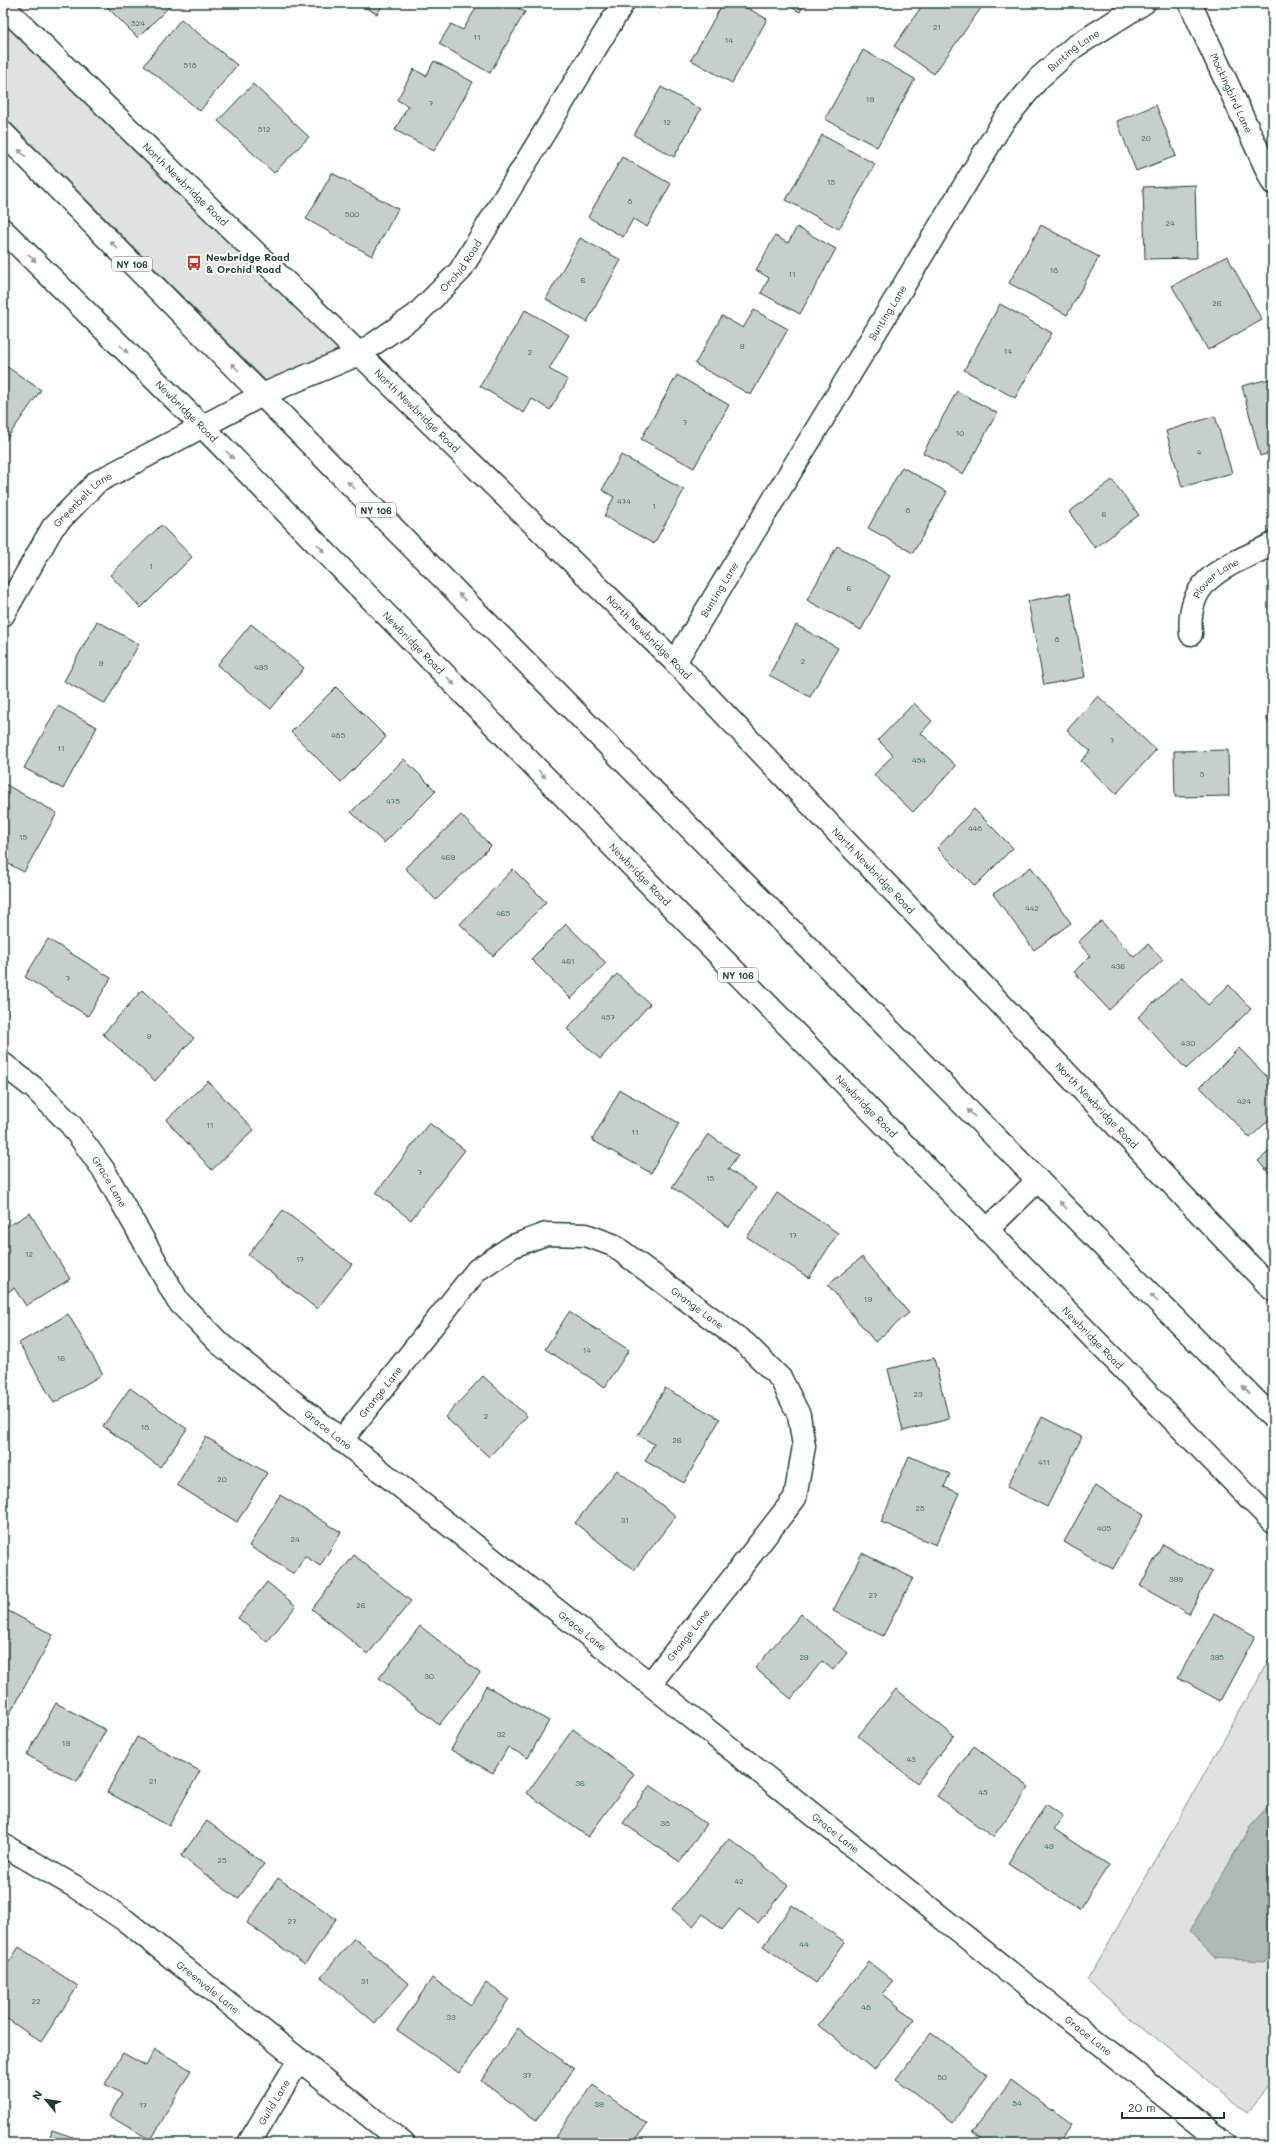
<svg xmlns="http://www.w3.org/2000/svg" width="1276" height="2146" viewBox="0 0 1276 2146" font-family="Mali,sans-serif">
	<rect width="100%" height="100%" fill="#fff"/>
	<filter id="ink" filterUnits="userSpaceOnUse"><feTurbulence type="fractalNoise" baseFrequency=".025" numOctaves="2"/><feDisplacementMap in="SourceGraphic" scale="8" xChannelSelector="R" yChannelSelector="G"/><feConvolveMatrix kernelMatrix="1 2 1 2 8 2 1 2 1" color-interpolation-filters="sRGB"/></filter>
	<g filter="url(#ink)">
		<g fill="#dee3e2" stroke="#7e908b">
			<polygon points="3,20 345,354 268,383 3,115"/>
			<polygon points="1273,1653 1273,2079 1246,2112 1087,1981"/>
		</g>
		<polygon fill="#afbab7" stroke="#758883" points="1273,1802 1273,1950 1263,1961 1215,1958 1189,1932 1249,1828"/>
		<g fill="#c7cfcc" stroke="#1f3d34">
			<polygon points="103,3 165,3 169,7 138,38"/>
			<polygon points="357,3 384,3 377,14"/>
			<polygon points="479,3 510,3 525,12 490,73 439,44 451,24 463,30"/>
			<polygon points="723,3 738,3 767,19 732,83 691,60"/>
			<polygon points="783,3 805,3 800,12"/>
			<polygon points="924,3 974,3 981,8 934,74 894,46"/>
			<polygon points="181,19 237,65 200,111 144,65"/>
			<polygon points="863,50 915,79 877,147 825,119"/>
			<polygon points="434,61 473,82 434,151 395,130 408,106 397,100 414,69 426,76"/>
			<polygon points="253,84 309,137 274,173 218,121"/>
			<polygon points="661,87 701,109 674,157 634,135"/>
			<polygon points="1156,105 1176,156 1136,171 1117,121"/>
			<polygon points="822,135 875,164 839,229 786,200"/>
			<polygon points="622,157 671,184 647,227 633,219 623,237 588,217"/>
			<polygon points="332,173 398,209 372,256 306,219"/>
			<polygon points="1195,185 1197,258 1145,259 1143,187"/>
			<polygon points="1041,225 1099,257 1067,315 1009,283"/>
			<polygon points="797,227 836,249 800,314 761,293 769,278 756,270 775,236 788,243"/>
			<polygon points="580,238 621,260 587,322 546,299"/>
			<polygon points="1227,256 1262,320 1208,350 1172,286"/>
			<polygon points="1000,304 1052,333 1015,398 964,370"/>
			<polygon points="525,310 569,335 549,369 568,380 550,410 532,399 524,413 480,386"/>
			<polygon points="754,310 788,329 751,395 695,364 722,316 743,328"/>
			<polygon points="3,364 41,390 3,444"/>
			<polygon points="677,375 729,405 694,468 641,439"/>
			<polygon points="1273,378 1273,452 1260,456 1242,386"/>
			<polygon points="957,391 997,413 963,474 923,453"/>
			<polygon points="1215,416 1232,473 1182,487 1166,431"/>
			<polygon points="621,455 684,490 654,544 604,516 614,497 602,490"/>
			<polygon points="902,467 947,492 913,553 868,528"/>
			<polygon points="1112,480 1139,515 1095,548 1069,512"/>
			<polygon points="161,525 192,557 141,608 110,575"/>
			<polygon points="837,546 890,576 861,630 807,600"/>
			<polygon points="1070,593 1085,677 1044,685 1028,601"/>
			<polygon points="97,621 139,644 105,704 64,681"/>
			<polygon points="251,624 304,668 271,709 217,665"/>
			<polygon points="796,625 838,648 810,697 769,675"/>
			<polygon points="336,687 386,737 341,782 291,732"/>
			<polygon points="1098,696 1156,750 1116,794 1081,761 1090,751 1067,730"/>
			<polygon points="914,703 932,721 921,733 956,766 913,812 874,775 893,755 878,740"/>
			<polygon points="58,706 97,727 63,789 24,768"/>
			<polygon points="1273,714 1273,732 1266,717"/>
			<polygon points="1228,750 1229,796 1175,797 1174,751"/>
			<polygon points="404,759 436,791 384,843 351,812"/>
			<polygon points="3,783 57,813 24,872 3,861"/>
			<polygon points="974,809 1013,848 975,886 937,848"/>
			<polygon points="461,815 491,846 436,900 405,868"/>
			<polygon points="1031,867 1071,923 1034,950 993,894"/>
			<polygon points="513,869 546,902 493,956 460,924"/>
			<polygon points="1101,921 1134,957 1148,944 1163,960 1109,1010 1074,972 1090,956 1078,942"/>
			<polygon points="566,924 606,963 571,999 531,959"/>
			<polygon points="48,939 111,978 88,1016 25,977"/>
			<polygon points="617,974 650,1004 600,1059 567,1029"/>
			<polygon points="1182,977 1208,1005 1229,985 1251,1009 1186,1069 1138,1017"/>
			<polygon points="142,990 194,1038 155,1081 103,1034"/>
			<polygon points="1239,1048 1273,1083 1273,1116 1250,1138 1200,1087"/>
			<polygon points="208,1081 254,1130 212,1170 166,1120"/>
			<polygon points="620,1090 679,1123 651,1173 592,1140"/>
			<polygon points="429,1123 465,1150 411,1220 376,1193"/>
			<polygon points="708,1134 738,1155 728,1169 756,1188 729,1227 672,1187"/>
			<polygon points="1273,1148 1273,1178 1258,1161"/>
			<polygon points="777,1193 838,1233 809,1278 747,1237"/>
			<polygon points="283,1210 352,1264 317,1309 248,1255"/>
			<polygon points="30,1213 70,1279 26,1306 14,1288 3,1295 3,1229"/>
			<polygon points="862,1257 909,1313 875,1342 828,1285"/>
			<polygon points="569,1312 629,1350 605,1387 545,1349"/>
			<polygon points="68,1314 103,1374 54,1403 19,1343"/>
			<polygon points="934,1358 949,1419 903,1431 888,1369"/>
			<polygon points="483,1376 527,1416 489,1457 445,1417"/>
			<polygon points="130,1388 187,1429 160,1467 103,1426"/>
			<polygon points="665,1388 720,1419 684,1483 645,1461 654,1444 638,1435"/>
			<polygon points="1042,1417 1082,1437 1047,1507 1007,1487"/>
			<polygon points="206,1437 267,1473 237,1522 177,1485"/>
			<polygon points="909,1456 950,1474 944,1487 959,1493 936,1545 881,1522"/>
			<polygon points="617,1470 676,1516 634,1570 575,1523"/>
			<polygon points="1095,1486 1144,1514 1113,1569 1064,1542"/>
			<polygon points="280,1495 341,1532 320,1566 305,1556 294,1574 249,1546"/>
			<polygon points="1163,1544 1212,1572 1189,1614 1140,1586"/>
			<polygon points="862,1553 913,1578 883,1636 833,1611"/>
			<polygon points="354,1555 411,1601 368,1654 312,1609"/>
			<polygon points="267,1582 296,1606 267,1642 238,1618"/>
			<polygon points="3,1608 53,1635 3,1726"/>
			<polygon points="1214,1613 1255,1636 1220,1701 1178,1678"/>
			<polygon points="801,1614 847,1653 833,1670 822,1661 791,1699 755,1668"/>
			<polygon points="420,1626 480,1673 439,1725 379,1678"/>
			<polygon points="486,1686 549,1721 528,1758 508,1747 493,1773 451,1750"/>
			<polygon points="896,1689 954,1736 917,1783 858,1736"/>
			<polygon points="56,1703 106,1730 77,1782 27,1755"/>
			<polygon points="573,1729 634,1774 588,1837 527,1793"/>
			<polygon points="137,1737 200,1771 169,1826 107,1792"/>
			<polygon points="974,1746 1029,1787 993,1837 937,1796"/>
			<polygon points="650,1785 706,1824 680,1862 623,1823"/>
			<polygon points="1046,1804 1063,1816 1054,1829 1109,1865 1079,1910 1008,1863"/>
			<polygon points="207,1821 264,1864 238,1899 181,1856"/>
			<polygon points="729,1838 788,1885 758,1923 739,1909 722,1930 703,1914 693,1926 672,1909"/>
			<polygon points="278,1878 336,1919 305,1964 247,1923"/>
			<polygon points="792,1905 845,1942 816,1983 763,1946"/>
			<polygon points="354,1938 409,1984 375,2023 321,1977"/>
			<polygon points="19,1947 78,1986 41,2042 3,2016 3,1971"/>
			<polygon points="869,1962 893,1981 883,1994 914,2019 874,2070 818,2025"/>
			<polygon points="432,1978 471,2005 486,1983 509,1999 459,2073 397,2030"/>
			<polygon points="518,2028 574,2069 536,2121 481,2081"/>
			<polygon points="931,2032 988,2075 953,2122 896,2079"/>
			<polygon points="155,2049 191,2070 151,2140 109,2116 122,2094 105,2084 123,2053 146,2066"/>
			<polygon points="1011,2080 1071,2125 1058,2143 987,2143 972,2132"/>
			<polygon points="593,2085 647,2124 633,2143 562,2143 555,2137"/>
			<polygon points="52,2130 90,2143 48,2143"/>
		</g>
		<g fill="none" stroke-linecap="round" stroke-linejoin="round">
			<g stroke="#1f3d34" stroke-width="25">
				<g id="minor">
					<path id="s1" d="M1190,3l83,180"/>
					<path id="s2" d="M3,6l672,656 598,628"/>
					<path id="s3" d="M3,615l50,-88 44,-45 165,-87 97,-41 57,-39 44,-44 163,-268"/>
					<path id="s4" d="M1191,634c-6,-58 38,-68 82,-90"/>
					<path id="s5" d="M675,662l328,-540 36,-44 35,-31 70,-44"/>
					<path id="s6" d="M3,1064l31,24 37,37 32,44 75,132 41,42 431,341 573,459"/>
					<path id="s7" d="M341,1441l136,-171 36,-24 33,-12 40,1 27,10 133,99 35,35 18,36 5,31 -9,52 -145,186"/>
					<path id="s8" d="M3,1845l71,41 52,35 277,222"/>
					<path id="s9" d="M249,2143l50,-83"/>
				</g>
			</g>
			<g stroke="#1f3d34" stroke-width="25">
				<g id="major">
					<polyline points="3,133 1273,1418"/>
					<path id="s10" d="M3,230l200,197 1070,1095"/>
					<polyline points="987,1230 1038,1180"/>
				</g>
			</g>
			<use href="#minor" stroke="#fff" stroke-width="22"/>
			<use href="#major" stroke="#fff" stroke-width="22"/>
		</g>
		<defs><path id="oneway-solid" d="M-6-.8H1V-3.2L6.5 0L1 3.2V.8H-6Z"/></defs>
		<g fill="#8f9e9a">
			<use href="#oneway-solid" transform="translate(22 153) rotate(-135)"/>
			<use href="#oneway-solid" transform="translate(114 245) rotate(-135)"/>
			<use href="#oneway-solid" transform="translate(32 258) rotate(45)"/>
			<use href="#oneway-solid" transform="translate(124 349) rotate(45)"/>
			<use href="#oneway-solid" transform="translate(235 367) rotate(-135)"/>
			<use href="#oneway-solid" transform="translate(230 455) rotate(46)"/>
			<use href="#oneway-solid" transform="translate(351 485) rotate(-135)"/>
			<use href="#oneway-solid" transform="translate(321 548) rotate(46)"/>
			<use href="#oneway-solid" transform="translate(462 597) rotate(-135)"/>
			<use href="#oneway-solid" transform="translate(451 681) rotate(46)"/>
			<use href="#oneway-solid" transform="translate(542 774) rotate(46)"/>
			<use href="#oneway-solid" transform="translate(971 1113) rotate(-135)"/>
			<use href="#oneway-solid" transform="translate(1063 1205) rotate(-135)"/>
			<use href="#oneway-solid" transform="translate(1154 1298) rotate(-135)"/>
			<use href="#oneway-solid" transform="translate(1246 1390) rotate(-135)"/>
		</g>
	</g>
	<defs>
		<g id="bus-bare" transform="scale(1.2)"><path d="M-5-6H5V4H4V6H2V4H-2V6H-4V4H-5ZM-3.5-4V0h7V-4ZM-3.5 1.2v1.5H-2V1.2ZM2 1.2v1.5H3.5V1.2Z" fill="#c8321e" stroke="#fff" stroke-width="2.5" paint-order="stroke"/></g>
	</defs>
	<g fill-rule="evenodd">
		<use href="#bus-bare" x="194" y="263"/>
	</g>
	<g text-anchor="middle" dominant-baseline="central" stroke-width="4" stroke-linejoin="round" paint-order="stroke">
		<g font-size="8" fill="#49625a">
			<text x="138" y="23">524</text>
			<text x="937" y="27">21</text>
			<text x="477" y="37">11</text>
			<text x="729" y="40">14</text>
			<text x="190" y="65">518</text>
			<text x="870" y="99">19</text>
			<text x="431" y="103">7</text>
			<text x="667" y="122">12</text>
			<text x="264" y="129">512</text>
			<text x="1146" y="138">20</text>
			<text x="831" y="182">15</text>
			<text x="630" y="201">8</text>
			<text x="352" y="214">500</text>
			<text x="1170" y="223">24</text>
			<text x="1054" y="270">18</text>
			<text x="792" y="274">11</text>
			<text x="583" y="280">6</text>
			<text x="1217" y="303">26</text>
			<text x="742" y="346">9</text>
			<text x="1008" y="351">14</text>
			<text x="530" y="352">2</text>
			<text x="685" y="422">7</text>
			<text x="960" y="433">10</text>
			<text x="1199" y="452">4</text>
			<text x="624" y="501">474</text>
			<text x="654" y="506">1</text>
			<text x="908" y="510">8</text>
			<text x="1104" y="514">6</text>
			<text x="151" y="566">1</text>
			<text x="849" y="588">6</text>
			<text x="1057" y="639">8</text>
			<text x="803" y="661">2</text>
			<text x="101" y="663">9</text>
			<text x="261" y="667">493</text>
			<text x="338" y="735">485</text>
			<text x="1112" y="740">7</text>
			<text x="61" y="748">11</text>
			<text x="919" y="760">454</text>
			<text x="1202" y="774">5</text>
			<text x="393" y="801">475</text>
			<text x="975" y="828">448</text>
			<text x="23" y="837">15</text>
			<text x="448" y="857">469</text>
			<text x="1032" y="908">442</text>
			<text x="503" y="913">465</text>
			<text x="568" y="961">461</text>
			<text x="1118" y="966">436</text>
			<text x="68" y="978">7</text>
			<text x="608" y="1017">457</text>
			<text x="149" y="1036">9</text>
			<text x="1188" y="1043">430</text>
			<text x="1244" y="1101">424</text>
			<text x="210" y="1125">11</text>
			<text x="635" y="1132">11</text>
			<text x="420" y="1172">7</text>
			<text x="710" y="1178">15</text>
			<text x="793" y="1235">17</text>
			<text x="29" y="1254">12</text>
			<text x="300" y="1259">17</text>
			<text x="868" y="1299">19</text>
			<text x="587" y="1350">14</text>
			<text x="61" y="1358">16</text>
			<text x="918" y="1394">23</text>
			<text x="486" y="1416">2</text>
			<text x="145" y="1427">18</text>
			<text x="677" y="1440">26</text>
			<text x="1044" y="1462">411</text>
			<text x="222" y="1479">20</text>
			<text x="920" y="1508">25</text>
			<text x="625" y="1520">31</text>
			<text x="1104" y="1528">405</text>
			<text x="295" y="1539">24</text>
			<text x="1176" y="1579">399</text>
			<text x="873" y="1595">27</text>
			<text x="361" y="1605">26</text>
			<text x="804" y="1657">29</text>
			<text x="1217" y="1657">395</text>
			<text x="429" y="1676">30</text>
			<text x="501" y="1734">32</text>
			<text x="66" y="1743">19</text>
			<text x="911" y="1759">43</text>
			<text x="153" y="1781">21</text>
			<text x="580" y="1783">36</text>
			<text x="983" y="1792">45</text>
			<text x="665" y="1823">38</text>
			<text x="1049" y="1846">49</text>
			<text x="222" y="1860">25</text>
			<text x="739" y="1881">42</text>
			<text x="292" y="1921">27</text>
			<text x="804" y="1944">44</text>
			<text x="365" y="1981">31</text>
			<text x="36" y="2001">22</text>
			<text x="866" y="2007">48</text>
			<text x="451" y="2017">33</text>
			<text x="527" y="2075">37</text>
			<text x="942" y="2077">50</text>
			<text x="1017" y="2103">54</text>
			<text x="599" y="2104">39</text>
			<text x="143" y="2105">17</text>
		</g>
		<g fill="#fff" stroke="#627771" stroke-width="1">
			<rect x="112" y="257" width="40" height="14" rx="3"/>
			<rect x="356" y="503" width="40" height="14" rx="3"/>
			<rect x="718" y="968" width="40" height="14" rx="3"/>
		</g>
		<g font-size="9" font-weight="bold" fill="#1f3d34">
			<text x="132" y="264">NY 106</text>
			<text x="376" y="510">NY 106</text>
			<text x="738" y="975">NY 106</text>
		</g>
		<g font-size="10" fill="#1f3d34" stroke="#fff">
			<text stroke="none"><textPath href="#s5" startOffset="733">Bunting Lane</textPath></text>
			<text stroke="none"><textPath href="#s1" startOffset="99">Mockingbird Lane</textPath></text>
			<text stroke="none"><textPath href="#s2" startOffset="255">North Newbridge Road</textPath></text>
			<text stroke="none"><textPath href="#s3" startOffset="592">Orchid Road</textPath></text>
			<text stroke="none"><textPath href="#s5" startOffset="409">Bunting Lane</textPath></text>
			<text stroke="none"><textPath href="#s10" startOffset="258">Newbridge Road</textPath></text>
			<text stroke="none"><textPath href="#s2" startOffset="579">North Newbridge Road</textPath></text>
			<text stroke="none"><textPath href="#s3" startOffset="142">Greenbelt Lane</textPath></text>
			<text stroke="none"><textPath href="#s4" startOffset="66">Plover Lane</textPath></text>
			<text stroke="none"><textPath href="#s5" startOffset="85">Bunting Lane</textPath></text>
			<text stroke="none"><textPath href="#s2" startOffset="903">North Newbridge Road</textPath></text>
			<text stroke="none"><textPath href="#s10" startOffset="582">Newbridge Road</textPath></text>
			<text stroke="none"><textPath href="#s2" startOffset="1227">North Newbridge Road</textPath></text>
			<text stroke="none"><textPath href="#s10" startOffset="906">Newbridge Road</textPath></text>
			<text stroke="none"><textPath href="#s2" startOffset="1551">North Newbridge Road</textPath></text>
			<text stroke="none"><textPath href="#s10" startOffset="1230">Newbridge Road</textPath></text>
			<text stroke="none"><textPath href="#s6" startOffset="160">Grace Lane</textPath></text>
			<text stroke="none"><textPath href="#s7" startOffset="471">Grange Lane</textPath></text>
			<text stroke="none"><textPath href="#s10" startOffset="1554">Newbridge Road</textPath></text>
			<text stroke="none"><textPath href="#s7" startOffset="63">Grange Lane</textPath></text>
			<text stroke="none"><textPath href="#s6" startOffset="496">Grace Lane</textPath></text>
			<text stroke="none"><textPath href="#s6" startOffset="820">Grace Lane</textPath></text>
			<text transform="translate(688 1635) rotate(-52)">Grange Lane</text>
			<text stroke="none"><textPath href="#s6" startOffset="1144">Grace Lane</textPath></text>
			<text stroke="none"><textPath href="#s8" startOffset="250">Greenvale Lane</textPath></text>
			<text stroke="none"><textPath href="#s6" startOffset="1468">Grace Lane</textPath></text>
			<text stroke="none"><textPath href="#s9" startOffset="48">Guild Lane</textPath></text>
		</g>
		<g font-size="10" font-weight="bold" fill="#1f3d34" stroke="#fff" text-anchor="start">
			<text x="206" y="257">Newbridge Road<tspan x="206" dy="12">&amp; Orchid Road</tspan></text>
		</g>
	</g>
	<rect width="1276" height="2146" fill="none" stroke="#fff" stroke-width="16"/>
	<rect x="8" y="8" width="1260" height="2130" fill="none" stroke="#1f3d34" stroke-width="1.5" filter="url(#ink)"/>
	<g transform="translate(46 2100) rotate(299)" stroke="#ffffff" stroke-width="3" paint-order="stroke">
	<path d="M0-3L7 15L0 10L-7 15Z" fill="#1f3d34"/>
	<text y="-6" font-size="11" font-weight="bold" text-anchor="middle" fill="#1f3d34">N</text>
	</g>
	<path d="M1122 2112v6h102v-6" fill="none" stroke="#1f3d34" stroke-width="2"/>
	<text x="1128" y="2112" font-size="12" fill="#1f3d34" stroke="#ffffff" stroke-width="3" paint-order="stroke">20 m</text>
</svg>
